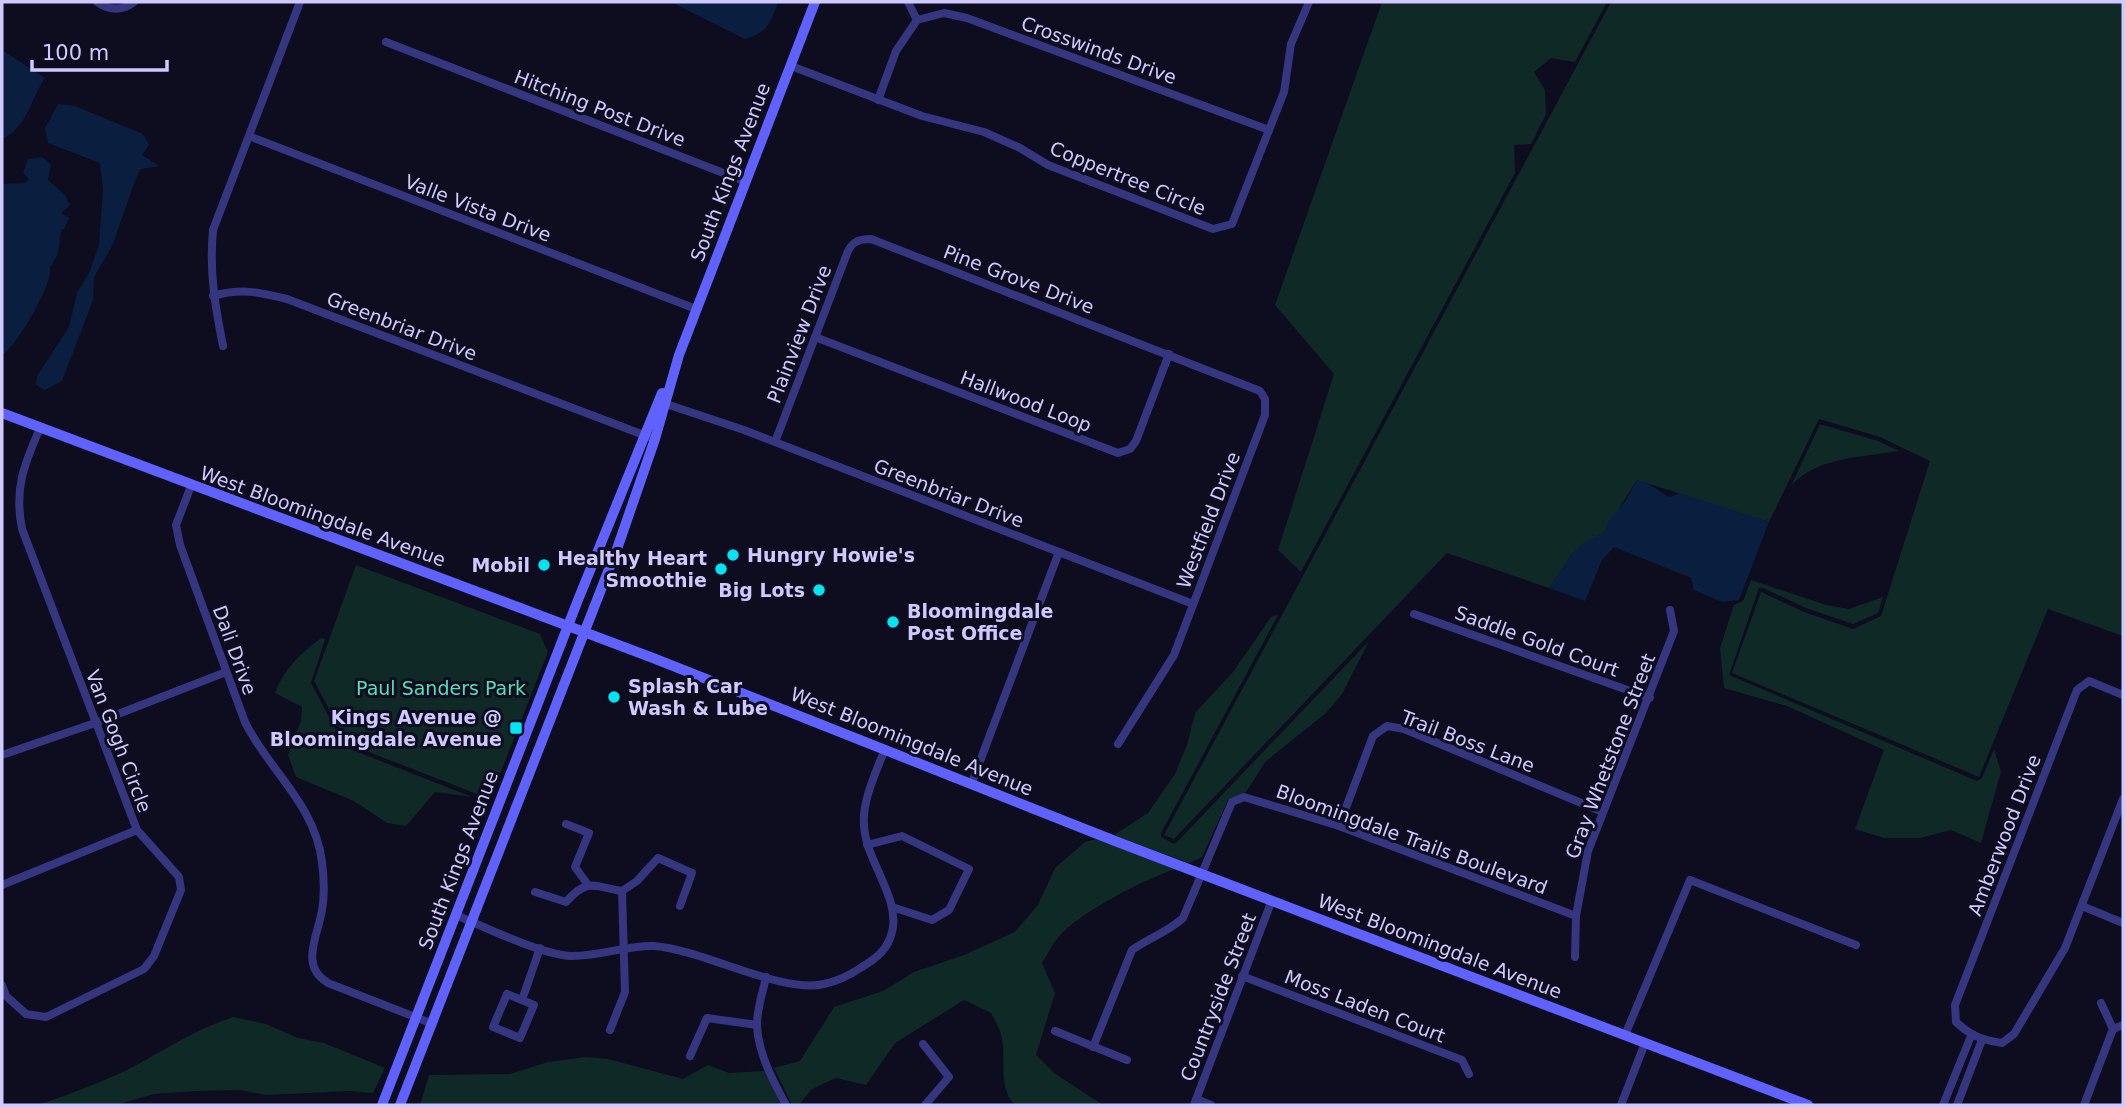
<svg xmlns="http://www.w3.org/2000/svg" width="2125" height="1107" viewBox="0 0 2125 1107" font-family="'DejaVu Sans',sans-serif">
	<rect width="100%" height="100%" fill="#0e0c1f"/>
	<g fill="#0f2927">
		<polygon points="1382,2 1607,2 1575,62 1551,58 1534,72 1545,90 1546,114 1531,144 1514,145 1515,173 1301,572 1278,550 1334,374 1275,305"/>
		<polygon points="1611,2 2123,2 2123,636 2048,609 1979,777 1732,673 1761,592 1804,612 1853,629 1881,616 1930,461 1880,437 1819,419 1769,522 1637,480 1604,532 1572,554 1549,588 1447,553 1174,839 1164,835"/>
		<path d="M1820,424l58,17 21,10c-35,6 -84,6 -108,35z"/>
		<polygon points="356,565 540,634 548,652 490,799 348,744 314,681"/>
		<polygon points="1751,580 1826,605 1849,609 1883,597 1878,613 1853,624 1806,608 1763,588 1759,588 1729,675 1977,781 1982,778 1994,749 2001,772 1981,843 1951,830 1920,838 1884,838 1855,829 1884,750 1787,706 1724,688 1720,648 1734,605 1743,601"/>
		<polygon points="1278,615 1161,833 1161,837 1174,844 1177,842 1369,641 1342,694 1326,713 1266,761 1246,792 1228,800 1202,857 1189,863 1114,835 1148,813 1175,774 1187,745 1195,713 1233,672 1271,617"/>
		<path d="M321,638l4,1 -14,44 34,64 127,50 -37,-5 -29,34 -19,-3 -33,-22 -58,-24 -8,-22 13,-34 1,-14 -27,-14c9,-24 25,-39 46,-55z"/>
		<path d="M1096,839l79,30c-30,10 -99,45 -118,70 -6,7 -10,16 -15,24l13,30 -19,62 18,18 49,32h-88c-17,-16 -9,-45 -13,-66 -1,-9 -7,-18 -11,-26l-27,-13 -69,43 -29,42 -30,-7 -24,11 -13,16h-7l-18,-37 26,-7 34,-54 49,-16 31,-19 50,-17 51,-23 23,-27 17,-37 30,-26z"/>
		<path d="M233,1017l33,7 32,14 26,5 61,25 -12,25 -23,-2 -84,4 -26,-5 -45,1 -41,3 -38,11h-79c31,-10 60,-21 90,-35 35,-18 68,-41 106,-53z"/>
		<polygon points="586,1057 608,1059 683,1079 708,1065 729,1073 764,1071 781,1105 420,1105 429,1075 510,1074 548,1062"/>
	</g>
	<g fill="#0a1f40">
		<path d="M671,2h107c-8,22 -9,29 -33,37z"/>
		<path d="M2,50l43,28c-15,21 -17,49 -43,61z"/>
		<polygon points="58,104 75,106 143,134 149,145 142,155 159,166 141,169 136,178 112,246 94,277 93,300 62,381 45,390 36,385 37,376 69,327 77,293 89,273 99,245 103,190 100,163 48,143 45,128"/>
		<path d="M42,157l9,8 -3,15 18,16 1,5 4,3 -10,9 8,5 -5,11 -3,1 -3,24 -8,13c3,18 -33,78 -48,89v-172l23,-1 4,-4 -6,-6 5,-14z"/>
		<path d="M1637,480c12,1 21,12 33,17l10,-4 89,29 -30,78 -17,2 -28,-12 -3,-12 -77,-31 -12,13 -17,41 -36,-13 23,-34 10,-10 22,-12 5,-12 16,-18z"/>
	</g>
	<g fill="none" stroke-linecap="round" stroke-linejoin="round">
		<g stroke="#36357f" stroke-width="8">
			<path d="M97,2c13,9 25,9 37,0"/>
			<polyline points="908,2 917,20"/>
			<polyline points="917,20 944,13 967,18 1269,130"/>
			<polyline points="386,42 744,181"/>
			<polyline points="791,66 922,116 984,132 1020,148 1048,165 1213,229 1232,224 1284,92 1291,44 1309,2"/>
			<polyline points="878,100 896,51 917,20"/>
			<polyline points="249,136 696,309"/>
			<path d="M213,296c28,-8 46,-4 74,3l362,138"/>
			<polyline points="815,337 1118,453 1130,449 1136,441 1169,354"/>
			<path d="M223,346c-8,-41 -14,-74 -10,-116l87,-228"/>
			<polyline points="663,403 744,430 1193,604"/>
			<path d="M775,442l73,-191c5,-10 12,-12 23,-12l389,152 5,8v16l-91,240 -56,89"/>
			<path d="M191,486l-15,39 4,20 65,177c24,49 70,82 77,140 2,16 3,32 0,48 -4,26 -23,56 6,73l105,41"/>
			<polyline points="1414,614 1650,698"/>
			<path d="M2123,695l-34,-14 -12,9 -122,315 1,17c15,14 26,18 46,21l12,-9 51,-86 58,-149"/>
			<polyline points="2,755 95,723 226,672"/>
			<polyline points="971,785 1059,552"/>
			<polyline points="566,824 589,833 575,867 588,885"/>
			<polyline points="1339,826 1373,736 1387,726 1404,729 1603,812"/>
			<polyline points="867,845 902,836 969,869 949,910 932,920 892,907"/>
			<polyline points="2,885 137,830"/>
			<polyline points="622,891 637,881 658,858 692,873 680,906"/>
			<path d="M535,892l31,10c21,-24 27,-16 56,-11"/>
			<polyline points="2082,906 2123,923"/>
			<path d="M456,915c28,12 85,39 114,41 29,1 56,-11 84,-10 50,4 127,48 170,38 15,-3 26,-9 38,-17 15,-9 26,-18 30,-35 9,-34 -27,-72 -28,-107 -2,-24 12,-53 21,-76"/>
			<polyline points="1575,957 1576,916 1588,851 1674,631 1670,610"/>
			<polyline points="1242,976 1462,1060 1469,1074"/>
			<path d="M766,977c-3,15 -10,34 -9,50 2,28 16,54 29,78"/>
			<path d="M2,985l4,11 20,18 20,3 98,-48 10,-13 27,-66 -2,-13 -42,-47 -115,-301c-8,-41 2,-64 18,-101"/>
			<polygon points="507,994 534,1005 520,1038 493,1027"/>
			<polyline points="522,1000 540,948"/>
			<polyline points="2101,1003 2113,1029"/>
			<polyline points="610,1030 625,992 622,891"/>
			<polyline points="1055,1031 1127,1060"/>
			<polyline points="1625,1035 1690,880 1856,945"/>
			<polyline points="923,1044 949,1077 925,1105"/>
			<path d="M1093,1047l39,-97c17,-12 36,-18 51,-32l49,-116 12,-5 95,29 237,90"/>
			<polyline points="690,1056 707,1018 757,1025"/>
			<polyline points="1196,1099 1211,1105"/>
			<polyline points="1194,1105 1272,900"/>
			<polyline points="1621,1105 1645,1043"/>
			<polyline points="1943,1105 1971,1036"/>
			<polyline points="1957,1105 1982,1040"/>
			<polyline points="2084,1105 2113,1029 2123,1025"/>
		</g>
		<g stroke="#6062ff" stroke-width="10">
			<polyline points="2,413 653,658 1115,841 1808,1105"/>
			<polyline points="382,1105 578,600 662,393"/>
			<polyline points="400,1105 618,546 655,439 679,355 815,2"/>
		</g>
	</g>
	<g fill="#00e4f4" stroke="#0e0c1f" stroke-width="2.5">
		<circle cx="733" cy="555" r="7"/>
		<circle cx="544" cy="565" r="7"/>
		<circle cx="721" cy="569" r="7"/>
		<circle cx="819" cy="590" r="7"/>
		<circle cx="893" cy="622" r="7"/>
		<circle cx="614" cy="697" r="7"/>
		<rect x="509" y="721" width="14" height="14" rx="3.5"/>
	</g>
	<g text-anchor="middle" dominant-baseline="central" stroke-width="6" stroke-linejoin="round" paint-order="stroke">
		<g font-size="19" fill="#cec9ff" stroke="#0e0c1f">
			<text transform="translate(1099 50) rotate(20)">Crosswinds Drive</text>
			<text transform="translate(600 108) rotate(21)">Hitching Post Drive</text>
			<text transform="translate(730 172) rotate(-69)">South Kings Avenue</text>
			<text transform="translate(1128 178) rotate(22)">Coppertree Circle</text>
			<text transform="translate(478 208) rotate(21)">Valle Vista Drive</text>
			<text transform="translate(1019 279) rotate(21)">Pine Grove Drive</text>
			<text transform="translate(402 326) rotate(21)">Greenbriar Drive</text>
			<text transform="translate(799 334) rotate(-69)">Plainview Drive</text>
			<text transform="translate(1026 401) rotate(21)">Hallwood Loop</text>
			<text transform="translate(949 493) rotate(21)">Greenbriar Drive</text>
			<text transform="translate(323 516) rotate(20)">West Bloomingdale Avenue</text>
			<text transform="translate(1208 520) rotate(-69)">Westfield Drive</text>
			<text transform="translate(1537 641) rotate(20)">Saddle Gold Court</text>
			<text transform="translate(235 650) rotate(70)">Dali Drive</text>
			<text transform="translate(119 741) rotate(69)">Van Gogh Circle</text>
			<text transform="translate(912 741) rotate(22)">West Bloomingdale Avenue</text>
			<text transform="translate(1468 741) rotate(21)">Trail Boss Lane</text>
			<text transform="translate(1610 756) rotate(-69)">Gray Whetstone Street</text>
			<text transform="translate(2004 835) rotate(-69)">Amberwood Drive</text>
			<text transform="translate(1412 839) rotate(20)">Bloomingdale Trails Boulevard</text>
			<text transform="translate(458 860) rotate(-69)">South Kings Avenue</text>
			<text transform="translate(1440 946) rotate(21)">West Bloomingdale Avenue</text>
			<text transform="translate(1218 997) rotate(-69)">Countryside Street</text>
			<text transform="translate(1365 1006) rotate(21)">Moss Laden Court</text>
		</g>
		<g font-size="19" font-weight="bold" fill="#cec9ff" stroke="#0e0c1f" text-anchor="end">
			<text x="747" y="555" text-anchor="start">Hungry Howie's</text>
			<text x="707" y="558">Healthy Heart<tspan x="707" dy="22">Smoothie</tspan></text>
			<text x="530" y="565">Mobil</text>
			<text x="805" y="590">Big Lots</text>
			<text x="907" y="611" text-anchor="start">Bloomingdale<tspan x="907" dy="22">Post Office</tspan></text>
			<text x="628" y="686" text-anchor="start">Splash Car<tspan x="628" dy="22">Wash &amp; Lube</tspan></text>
			<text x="502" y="717">Kings Avenue @<tspan x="502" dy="22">Bloomingdale Avenue</tspan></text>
		</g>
		<g font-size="19" fill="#53e1b9" stroke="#0e0c1f">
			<text x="441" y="688">Paul Sanders Park</text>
		</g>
	</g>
	<rect width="2125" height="1107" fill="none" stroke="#cec9ff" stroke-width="7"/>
	<path d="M32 60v10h135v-10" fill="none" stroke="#cec9ff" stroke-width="3.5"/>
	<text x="42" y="60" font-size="21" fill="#cec9ff" stroke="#0e0c1f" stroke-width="5" paint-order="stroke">100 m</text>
</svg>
